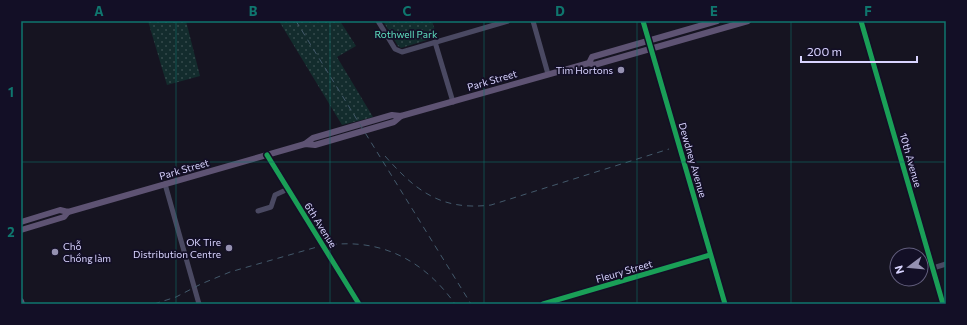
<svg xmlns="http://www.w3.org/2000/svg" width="967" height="325" viewBox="0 0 967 325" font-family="Commissioner,sans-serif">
	<defs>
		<pattern id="green-dots" width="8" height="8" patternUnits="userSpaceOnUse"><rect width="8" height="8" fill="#132c2d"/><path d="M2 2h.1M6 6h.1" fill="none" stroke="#354a4c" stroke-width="1.8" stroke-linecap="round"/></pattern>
	</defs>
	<rect width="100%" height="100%" fill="#161421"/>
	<g fill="url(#green-dots)">
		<polygon points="148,21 186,21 200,76 167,85"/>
		<polygon points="279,21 340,21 356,46 337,57 373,117 342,125"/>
		<polygon points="383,21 432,21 437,37 401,48 398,46"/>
	</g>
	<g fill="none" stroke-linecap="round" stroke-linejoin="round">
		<g stroke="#4a4962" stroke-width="5">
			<polyline points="378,21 395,49 402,52 508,21"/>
			<polyline points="533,21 548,74"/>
			<polyline points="643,21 725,304"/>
			<polyline points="861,21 943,304"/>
			<polyline points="435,42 453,102"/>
			<polyline points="267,155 359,304"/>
			<polyline points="165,184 199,304"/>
			<polyline points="258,211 271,207 275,195 288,189"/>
			<polyline points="933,268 946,264"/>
			<polyline points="543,304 710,255"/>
		</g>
		<g stroke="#5e5373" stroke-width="6">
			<polyline points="589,63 592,57 717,21"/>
			<polyline points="305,144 313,138 392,115 401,116 589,63 594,65 748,21"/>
			<polyline points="21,222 60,210 68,212 305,144 315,145 394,122 401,116"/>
			<polyline points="21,230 64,217 68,212"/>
			<polyline points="21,301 22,304"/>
		</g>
		<g stroke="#43596b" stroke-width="1" stroke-dasharray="6 5" stroke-linecap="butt">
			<polyline points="296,21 471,304"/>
			<path d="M385,156c31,35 56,55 106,49l178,-56"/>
			<path d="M154,304l22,-7 25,-13 29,-12 87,-25c57,-12 105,10 138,57"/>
		</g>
		<g stroke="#130f26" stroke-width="8">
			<g id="cycleway">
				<polyline points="643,21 725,304"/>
				<polyline points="861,21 943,304"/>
				<polyline points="267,155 359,304"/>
				<polyline points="543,304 710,255"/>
			</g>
		</g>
		<use href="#cycleway" stroke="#1a9f57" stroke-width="5"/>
	</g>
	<path fill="none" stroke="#0f766e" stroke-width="1" stroke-opacity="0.55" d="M176,21v283M330,21v283M484,21v283M637,21v283M791,21v283M21,162h925"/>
	<g fill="#9591b1" stroke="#130f26" stroke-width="1.5">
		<circle cx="621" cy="70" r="4"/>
		<circle cx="229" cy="248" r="4"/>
		<circle cx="55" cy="252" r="4"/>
	</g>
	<g text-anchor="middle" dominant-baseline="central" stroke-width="3.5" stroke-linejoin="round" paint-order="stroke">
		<g font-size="10" fill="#5fe0c0" stroke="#130f26">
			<text x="406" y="34">Rothwell Park</text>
		</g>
		<g font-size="10" fill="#d9d4ff" stroke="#130f26" text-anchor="end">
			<text x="613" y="70">Tim Hortons</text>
			<text x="221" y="242">OK Tire<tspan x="221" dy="12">Distribution Centre</tspan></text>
			<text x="63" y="246" text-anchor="start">Chỗ<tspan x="63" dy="12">Chồng làm</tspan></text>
		</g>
		<g font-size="10" fill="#d9d4ff" stroke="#130f26">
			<text transform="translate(492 80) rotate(-16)">Park Street</text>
			<text transform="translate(693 160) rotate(74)">Dewdney Avenue</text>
			<text transform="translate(911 160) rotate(74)">10th Avenue</text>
			<text transform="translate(184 169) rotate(-16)">Park Street</text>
			<text transform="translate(321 225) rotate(58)">6th Avenue</text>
			<text transform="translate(624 271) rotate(-16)">Fleury Street</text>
		</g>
	</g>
	<rect width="967" height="325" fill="none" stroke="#130f26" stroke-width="44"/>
	<g transform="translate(909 267) rotate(254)"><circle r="19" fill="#130f26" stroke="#625e7d"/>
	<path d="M0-3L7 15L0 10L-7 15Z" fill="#9591b1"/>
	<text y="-6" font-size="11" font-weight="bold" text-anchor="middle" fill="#d9d4ff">N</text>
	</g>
	<path d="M801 56v6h116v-6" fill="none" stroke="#d9d4ff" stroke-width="2"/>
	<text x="807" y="56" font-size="12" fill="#d9d4ff" stroke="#130f26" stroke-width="3" paint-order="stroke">200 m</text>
	<rect x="22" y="22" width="923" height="281" fill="none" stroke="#0f766e" stroke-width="1.5"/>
	<g font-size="13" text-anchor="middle" font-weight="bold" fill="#0f766e">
		<text x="99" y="16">A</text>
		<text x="253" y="16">B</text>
		<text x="407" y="16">C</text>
		<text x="560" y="16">D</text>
		<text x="714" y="16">E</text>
		<text x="868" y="16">F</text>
		<text x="11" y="97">1</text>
		<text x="11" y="237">2</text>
	</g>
</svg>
